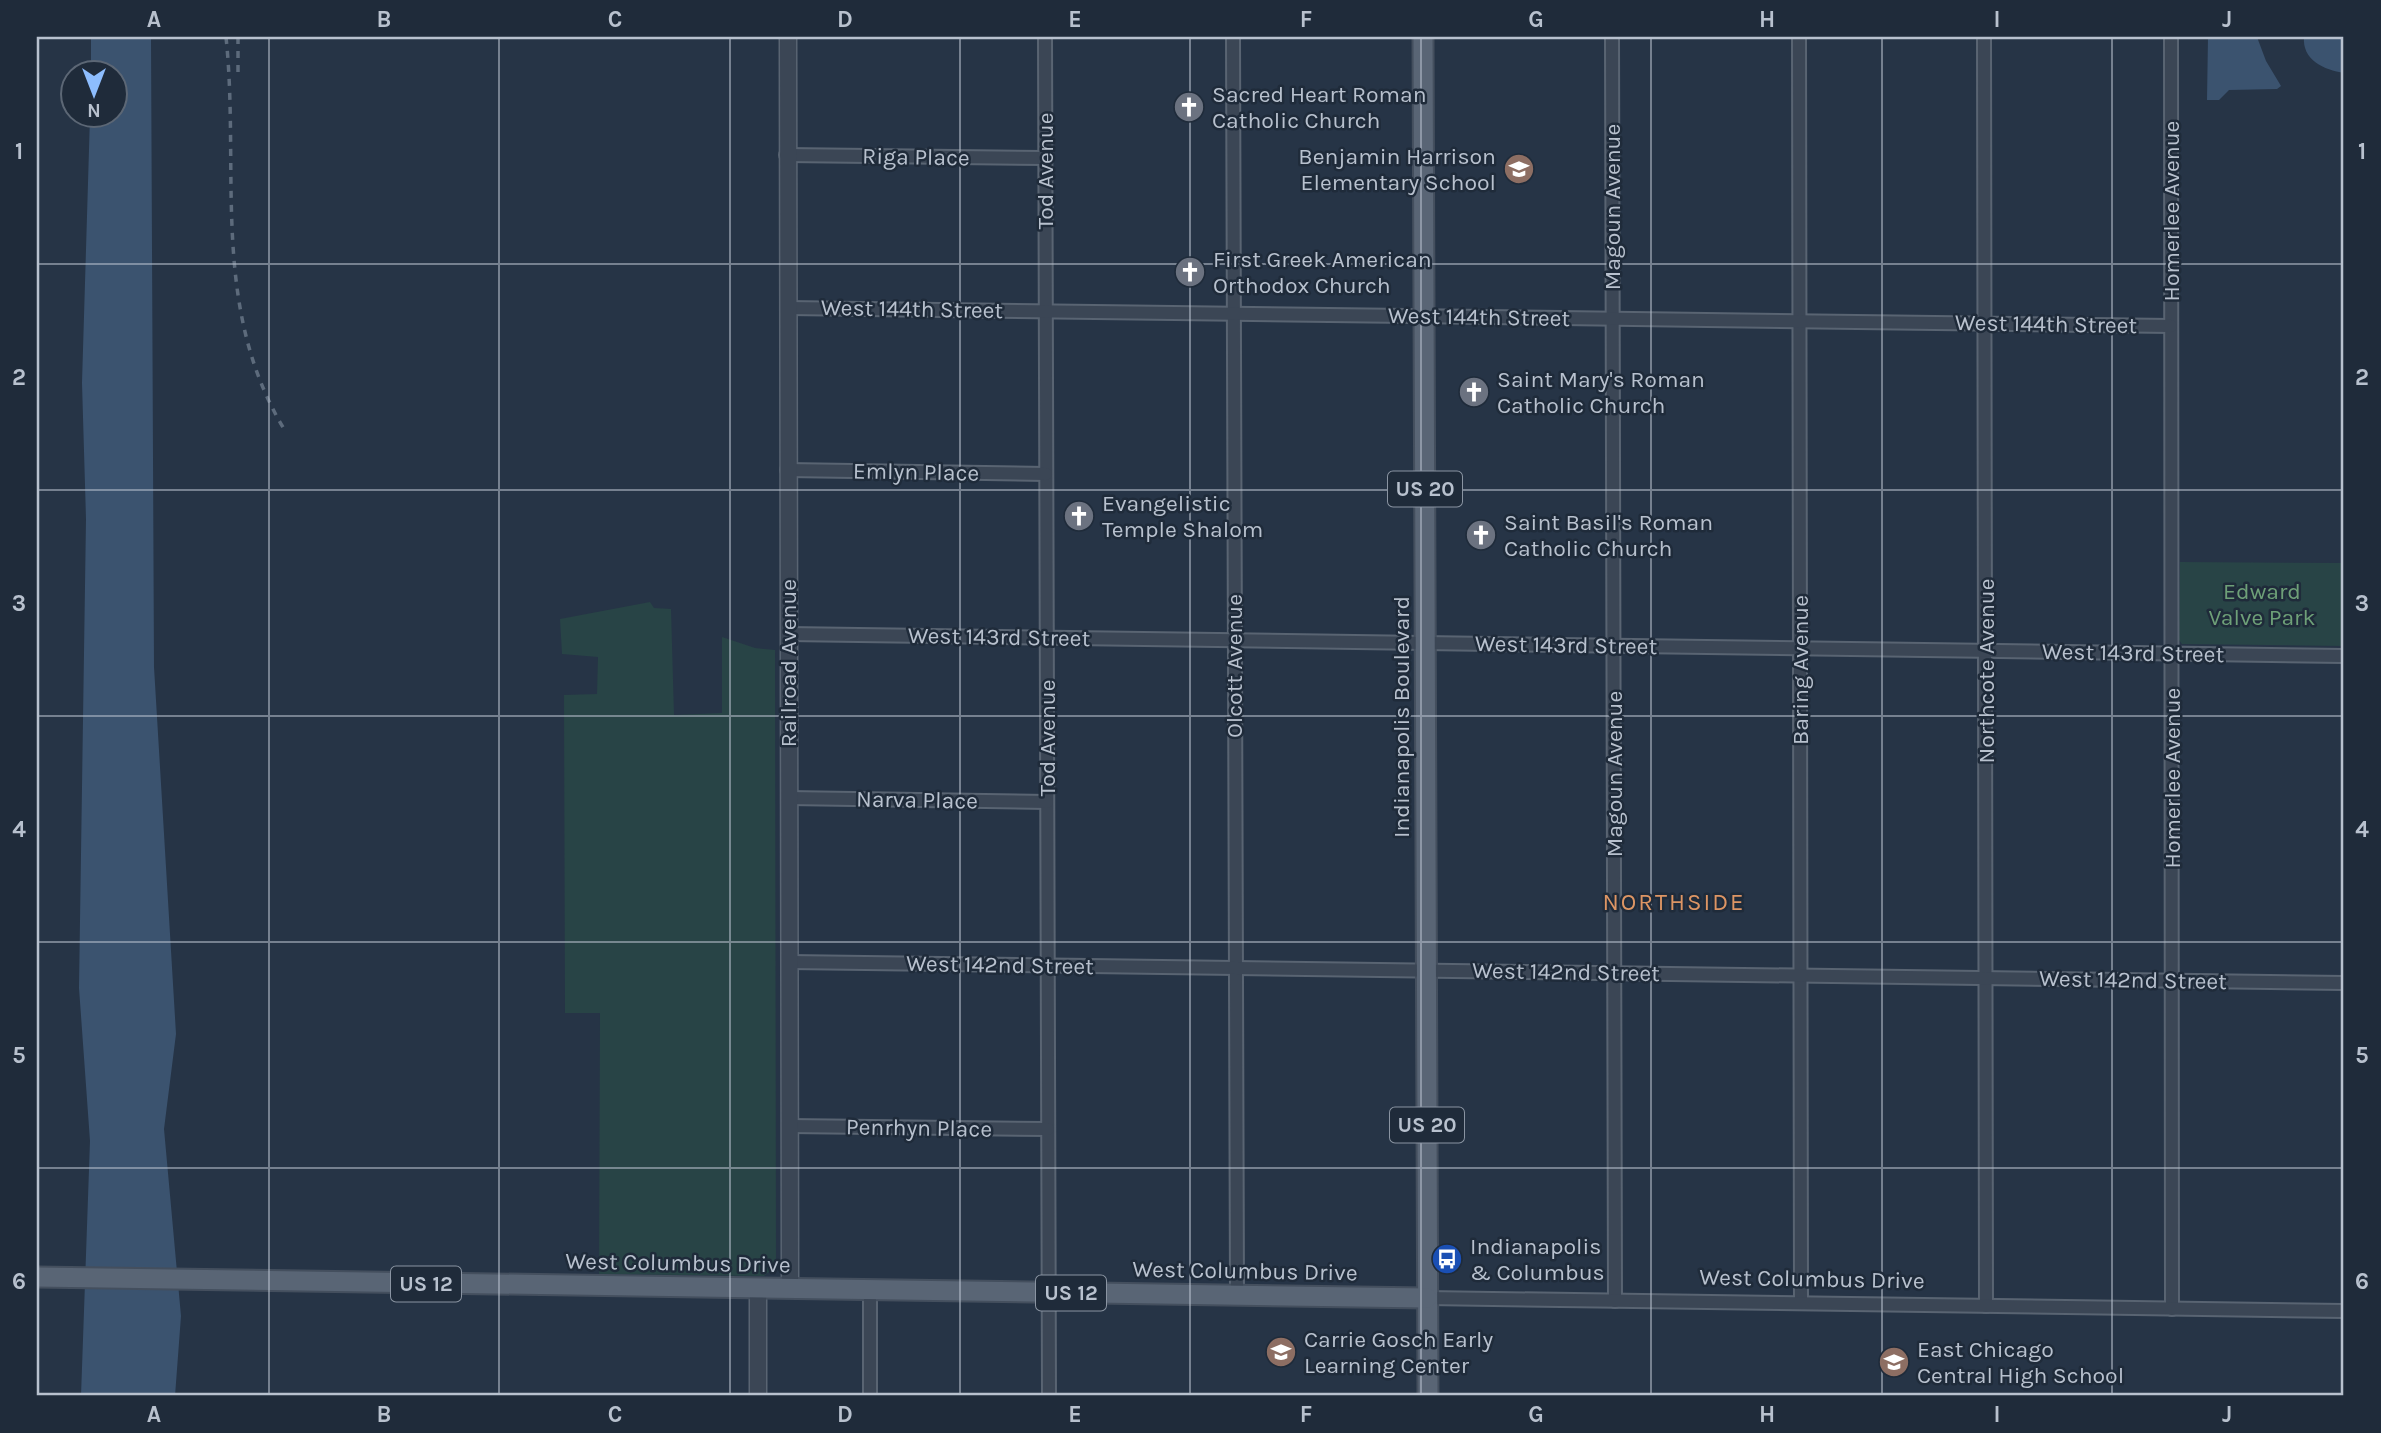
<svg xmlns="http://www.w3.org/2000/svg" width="2381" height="1433" viewBox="0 0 2381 1433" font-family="Karla,sans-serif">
	<rect width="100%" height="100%" fill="#263446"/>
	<g fill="#284446">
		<polygon points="2180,562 2344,563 2344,646 2182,644 2179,640"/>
		<polygon points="650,602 654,608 671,609 674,715 722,713 722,637 755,648 775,650 776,1266 764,1276 599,1274 600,1013 565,1013 564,695 597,694 598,657 562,654 560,619"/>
	</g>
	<g fill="#3b536f">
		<polygon points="91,37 151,37 154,667 176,1034 164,1129 181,1316 175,1396 81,1396 90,1141 79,988 86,519 82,383 90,116 116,116 116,74 91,73"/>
		<polygon points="2208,37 2257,37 2266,61 2281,86 2277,89 2229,90 2219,100 2207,100"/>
		<path d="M2304,37h40v36c-20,-3 -42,-13 -40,-36z"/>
	</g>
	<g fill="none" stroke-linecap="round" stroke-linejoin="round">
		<g stroke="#596472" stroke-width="16">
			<g id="minor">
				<polyline points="1045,37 1049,1396"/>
				<polyline points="1233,37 1237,1296"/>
				<polyline points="1612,37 1615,1301"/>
				<polyline points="1799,37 1801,1303"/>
				<polyline points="1984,37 1986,1306"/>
				<polyline points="2171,37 2172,1309"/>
				<polyline points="786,155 1045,158"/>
				<polyline points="787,308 2171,326"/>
				<polyline points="787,470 1046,474"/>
				<polyline points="788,634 2344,656"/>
				<polyline points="788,798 1047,802"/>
				<polyline points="789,962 2344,983"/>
				<polyline points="789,1126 1048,1129"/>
				<polyline points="870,1290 870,1396"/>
				<polyline points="1427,1298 2344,1311"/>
			</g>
		</g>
		<g stroke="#596472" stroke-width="19">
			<g id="tertiary">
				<polyline points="788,37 790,1289"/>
				<polyline points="758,1396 758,1289"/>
			</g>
		</g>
		<g stroke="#444f5e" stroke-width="23">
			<g id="primary">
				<polyline points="1423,37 1428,1396"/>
				<polyline points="37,1277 1427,1298"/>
			</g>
		</g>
		<use href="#minor" stroke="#3b4655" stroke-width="12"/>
		<use href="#tertiary" stroke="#3b4655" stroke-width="16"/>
		<use href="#primary" stroke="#596575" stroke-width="19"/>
		<g stroke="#5d6b7c" stroke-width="3.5" stroke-dasharray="7 7" stroke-linecap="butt">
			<path d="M226,37c14,134 -16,269 58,392"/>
			<polyline points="238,37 238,72"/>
		</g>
	</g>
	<path fill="none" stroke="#b8c1ce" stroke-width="2" stroke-opacity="0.55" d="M269,37v1359M499,37v1359M730,37v1359M960,37v1359M1190,37v1359M1421,37v1359M1651,37v1359M1882,37v1359M2112,37v1359M37,264h2307M37,490h2307M37,716h2307M37,942h2307M37,1168h2307"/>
	<defs>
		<g id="church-disc" transform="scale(1.575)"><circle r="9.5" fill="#6b7280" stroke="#1f2b3a"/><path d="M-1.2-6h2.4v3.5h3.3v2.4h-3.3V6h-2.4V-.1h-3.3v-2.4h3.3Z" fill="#fff"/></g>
		<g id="school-disc" transform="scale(1.575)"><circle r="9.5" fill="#8d6e63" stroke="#1f2b3a"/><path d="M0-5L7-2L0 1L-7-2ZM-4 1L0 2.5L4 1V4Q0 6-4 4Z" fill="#fff"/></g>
		<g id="bus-disc" transform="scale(1.575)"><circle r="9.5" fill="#1a4fb4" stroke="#1f2b3a"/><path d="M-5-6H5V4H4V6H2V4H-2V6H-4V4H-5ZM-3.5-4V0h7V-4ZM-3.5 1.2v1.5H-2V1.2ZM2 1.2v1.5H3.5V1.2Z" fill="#fff"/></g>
	</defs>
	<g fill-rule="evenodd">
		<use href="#church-disc" x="1189" y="107"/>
		<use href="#school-disc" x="1519" y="169"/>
		<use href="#church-disc" x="1190" y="272"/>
		<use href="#church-disc" x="1474" y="392"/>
		<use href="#church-disc" x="1079" y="516"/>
		<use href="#church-disc" x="1481" y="535"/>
		<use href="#bus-disc" x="1447" y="1259"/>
		<use href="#school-disc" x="1281" y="1352"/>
		<use href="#school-disc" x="1894" y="1362"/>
	</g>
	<g text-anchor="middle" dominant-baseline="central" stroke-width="5" stroke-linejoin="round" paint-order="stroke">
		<g fill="#1f2b3a" stroke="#8a94a2" stroke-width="2">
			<rect x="1388" y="471.5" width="74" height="35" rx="5"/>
			<rect x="1390" y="1107.5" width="74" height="35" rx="5"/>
			<rect x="391" y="1266.5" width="70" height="35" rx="5"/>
			<rect x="1036" y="1275.5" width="70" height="35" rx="5"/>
		</g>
		<g font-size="21" font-weight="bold" fill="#b8c1ce">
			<text x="1425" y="489">US 20</text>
			<text x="1427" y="1125">US 20</text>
			<text x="426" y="1284">US 12</text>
			<text x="1071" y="1293">US 12</text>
		</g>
		<g font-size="23" fill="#b8c1ce" stroke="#1f2b3a" text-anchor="start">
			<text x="1212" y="94">Sacred Heart Roman<tspan x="1212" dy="26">Catholic Church</tspan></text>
			<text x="1496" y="156" text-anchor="end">Benjamin Harrison<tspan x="1496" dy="26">Elementary School</tspan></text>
			<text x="1213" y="259">First Greek American<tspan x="1213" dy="26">Orthodox Church</tspan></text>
			<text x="1497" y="379">Saint Mary's Roman<tspan x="1497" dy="26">Catholic Church</tspan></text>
			<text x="1102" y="503">Evangelistic<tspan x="1102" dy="26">Temple Shalom</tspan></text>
			<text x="1504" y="522">Saint Basil's Roman<tspan x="1504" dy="26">Catholic Church</tspan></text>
			<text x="1470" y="1246">Indianapolis<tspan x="1470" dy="26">&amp; Columbus</tspan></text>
			<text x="1304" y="1339">Carrie Gosch Early<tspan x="1304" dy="26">Learning Center</tspan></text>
			<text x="1917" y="1349">East Chicago<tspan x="1917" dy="26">Central High School</tspan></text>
		</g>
		<g font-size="23" fill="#b8c1ce" stroke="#1f2b3a">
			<text transform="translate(916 157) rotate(1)">Riga Place</text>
			<text transform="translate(1045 171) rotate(-90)">Tod Avenue</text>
			<text transform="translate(1612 207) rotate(-90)">Magoun Avenue</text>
			<text transform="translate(2171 211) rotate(-90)">Homerlee Avenue</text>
			<text transform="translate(912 309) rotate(1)">West 144th Street</text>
			<text transform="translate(1479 317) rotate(1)">West 144th Street</text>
			<text transform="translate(2046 324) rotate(1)">West 144th Street</text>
			<text transform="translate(916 472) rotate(1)">Emlyn Place</text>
			<text transform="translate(999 637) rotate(1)">West 143rd Street</text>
			<text transform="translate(1566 645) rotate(1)">West 143rd Street</text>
			<text transform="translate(2133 653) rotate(1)">West 143rd Street</text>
			<text transform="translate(788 663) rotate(-90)">Railroad Avenue</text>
			<text transform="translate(1234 666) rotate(-90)">Olcott Avenue</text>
			<text transform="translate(1800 670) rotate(-90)">Baring Avenue</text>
			<text transform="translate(1986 671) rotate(-90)">Northcote Avenue</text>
			<text transform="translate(1401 717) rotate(-90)">Indianapolis Boulevard</text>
			<text transform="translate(1047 738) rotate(-90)">Tod Avenue</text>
			<text transform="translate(1614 774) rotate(-90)">Magoun Avenue</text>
			<text transform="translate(2172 778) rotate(-90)">Homerlee Avenue</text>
			<text transform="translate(917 800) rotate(1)">Narva Place</text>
			<text transform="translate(1000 965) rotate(1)">West 142nd Street</text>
			<text transform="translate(1566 972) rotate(1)">West 142nd Street</text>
			<text transform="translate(2133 980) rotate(1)">West 142nd Street</text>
			<text transform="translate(919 1128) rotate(1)">Penrhyn Place</text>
			<text transform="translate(678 1263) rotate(1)">West Columbus Drive</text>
			<text transform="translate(1245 1271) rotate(1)">West Columbus Drive</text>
			<text transform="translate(1812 1279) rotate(1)">West Columbus Drive</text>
		</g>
		<g font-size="23" fill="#6ea078" stroke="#1f2b3a">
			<text x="2262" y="591">Edward<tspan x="2262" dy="26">Valve Park</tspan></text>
		</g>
		<g font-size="24" letter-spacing="2" fill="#dd9564" stroke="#1f2b3a">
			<text x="1674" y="902">NORTHSIDE</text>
		</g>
	</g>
	<rect width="2381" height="1433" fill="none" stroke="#1f2b3a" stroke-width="77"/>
	<g transform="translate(94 94) rotate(180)"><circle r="33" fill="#1f2b3a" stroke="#5c6775" stroke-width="2"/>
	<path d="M0-5L12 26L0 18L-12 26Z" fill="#8dbdfe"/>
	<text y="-10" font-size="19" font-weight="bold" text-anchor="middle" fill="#b8c1ce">N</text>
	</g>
	<rect x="38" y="38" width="2304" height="1356" fill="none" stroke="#b8c1ce" stroke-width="2.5"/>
	<g font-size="23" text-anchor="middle" font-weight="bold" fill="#b8c1ce">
		<text x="154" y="27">A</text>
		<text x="384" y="27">B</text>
		<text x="615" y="27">C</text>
		<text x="845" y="27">D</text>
		<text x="1075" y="27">E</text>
		<text x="1306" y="27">F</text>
		<text x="1536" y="27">G</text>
		<text x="1767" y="27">H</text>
		<text x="1997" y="27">I</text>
		<text x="2227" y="27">J</text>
		<text x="19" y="159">1</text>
		<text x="2362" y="159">1</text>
		<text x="19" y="385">2</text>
		<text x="2362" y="385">2</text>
		<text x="19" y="611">3</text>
		<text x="2362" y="611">3</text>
		<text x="19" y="837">4</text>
		<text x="2362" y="837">4</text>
		<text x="19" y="1063">5</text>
		<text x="2362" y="1063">5</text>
		<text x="19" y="1289">6</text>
		<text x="2362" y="1289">6</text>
		<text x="154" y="1422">A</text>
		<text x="384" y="1422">B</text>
		<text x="615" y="1422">C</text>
		<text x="845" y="1422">D</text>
		<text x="1075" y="1422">E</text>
		<text x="1306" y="1422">F</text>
		<text x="1536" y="1422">G</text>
		<text x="1767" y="1422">H</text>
		<text x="1997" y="1422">I</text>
		<text x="2227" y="1422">J</text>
	</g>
</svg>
